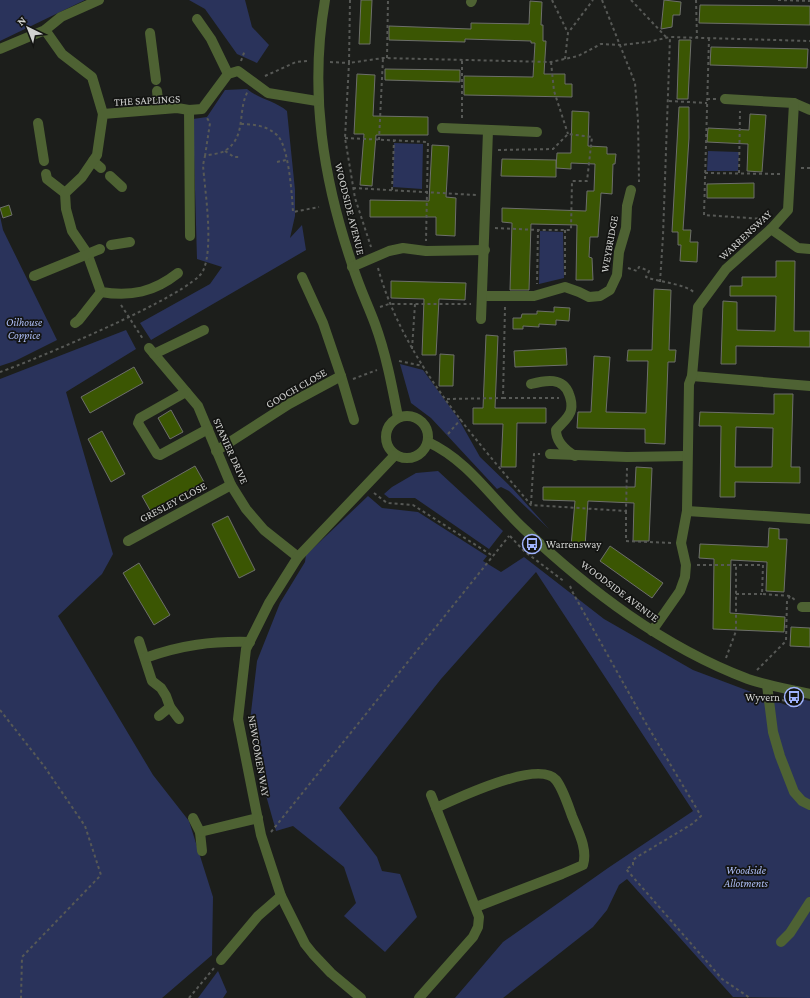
<svg xmlns="http://www.w3.org/2000/svg" width="810" height="998" viewBox="0 0 810 998" font-family="'Crimson Pro',serif">
	<rect width="100%" height="100%" fill="#1c1e1b"/>
	<g fill="#2a335b">
		<polygon points="0,0 85,0 0,41"/>
		<polygon points="189,0 245,0 252,27 269,45 257,63 237,54 205,9"/>
		<path d="M247,89c12,10 28,12 40,22l8,79v26l-5,22 12,-13 4,25 -155,90 -11,-17 70,-39 12,-17 -25,-8 -4,-140 14,-2 18,-27z"/>
		<polygon points="394,143 423,144 422,189 393,187"/>
		<polygon points="708,151 739,152 738,171 707,171"/>
		<polygon points="0,216 3,230 57,340 15,361 0,366"/>
		<polygon points="540,231 563,232 564,278 539,284"/>
		<polygon points="126,330 136,349 66,392 113,554 102,574 58,616 153,775 189,821 213,897 212,955 162,998 0,998 0,379"/>
		<polygon points="400,364 423,370 458,418 480,457 513,489 549,529 509,491 501,487 497,489 431,418 411,403"/>
		<polygon points="438,471 503,531 489,549 415,498 389,498 384,494 392,487 416,473"/>
		<polygon points="368,496 382,508 418,512 487,556 483,561 501,572 524,557 604,619 693,670 786,705 798,708 800,699 810,701 810,998 733,997 627,879 619,885 607,910 593,927 503,998 455,998 503,942 608,868 693,811 536,572 441,679 339,808 377,857 382,871 400,874 417,917 385,952 344,916 356,903 344,867 293,826 276,831 260,774 250,721 257,661 280,603 305,562 306,555"/>
		<polygon points="218,971 227,992 223,998 198,998"/>
	</g>
	<g fill="#3b5603" stroke="#6d6f6b" fill-rule="evenodd">
		<polygon points="361,0 372,0 370,44 359,44"/>
		<polygon points="664,0 681,2 680,15 673,15 672,27 661,29"/>
		<polygon points="530,1 542,2 541,25 543,25 543,41 546,41 544,74 565,74 565,84 572,84 572,97 464,95 464,76 533,77 535,43 531,43 531,41 465,39 465,42 389,40 389,26 471,29 471,23 529,24"/>
		<polygon points="700,5 810,6 810,25 699,23"/>
		<polygon points="679,40 691,40 688,99 677,99"/>
		<polygon points="711,47 808,49 807,68 710,65"/>
		<polygon points="385,69 460,70 460,82 385,80"/>
		<polygon points="357,74 375,75 373,116 428,117 428,135 376,135 372,186 360,185 364,134 354,134"/>
		<polygon points="679,107 689,107 689,138 683,230 691,230 690,242 698,242 697,262 680,261 681,245 678,245 678,232 672,232"/>
		<polygon points="572,111 589,112 588,146 607,147 607,154 616,154 615,164 613,164 612,194 601,193 598,237 590,237 589,257 592,258 593,280 576,280 577,225 531,224 529,290 510,290 512,223 502,222 502,208 586,211 587,191 594,191 595,164 571,163 571,169 556,168 557,153 571,153"/>
		<polygon points="750,114 766,115 762,172 747,171 748,144 707,142 708,128 749,130"/>
		<polygon points="432,145 449,146 446,197 456,198 455,236 436,235 436,217 370,217 370,200 429,201"/>
		<polygon points="502,159 556,160 556,177 501,176"/>
		<polygon points="754,183 754,198 707,198 707,184"/>
		<polygon points="9,205 12,215 3,218 0,208"/>
		<polygon points="776,261 795,261 794,331 810,331 810,347 736,346 736,364 721,364 723,301 737,302 737,330 775,331 776,296 730,296 730,286 742,286 742,277 776,277"/>
		<polygon points="391,281 466,283 465,300 439,299 436,355 422,355 424,299 391,298"/>
		<polygon points="654,289 671,290 669,350 676,350 675,362 668,362 665,444 645,443 645,429 577,428 578,412 591,412 594,356 610,357 606,412 646,413 648,361 627,361 628,350 652,350"/>
		<polygon points="554,307 570,308 569,321 556,320 556,325 539,324 539,327 523,326 523,329 513,329 513,318 521,318 522,314 537,314 537,311 554,312"/>
		<polygon points="486,335 498,336 495,408 546,408 546,423 517,423 516,467 501,467 503,424 473,424 473,408 483,408"/>
		<polygon points="566,348 567,365 515,367 514,351"/>
		<polygon points="440,354 454,355 453,386 439,386"/>
		<polygon points="134,367 143,383 90,413 81,397"/>
		<path d="M774,394h19l-2,73h9v16l-65,-1v15h-15l1,-71h-22l1,-14 74,2zM736,427l37,1 -1,39h-37z"/>
		<polygon points="171,410 183,432 170,439 158,418"/>
		<polygon points="102,431 125,474 111,482 88,439"/>
		<polygon points="195,466 204,482 151,512 142,496"/>
		<polygon points="636,467 652,468 649,541 633,541 634,503 588,501 585,547 571,546 575,501 543,500 543,487 635,487"/>
		<polygon points="228,516 255,570 239,578 212,524"/>
		<polygon points="769,528 779,529 779,539 787,539 784,592 766,591 767,562 731,560 730,613 785,617 784,632 713,629 714,559 699,558 700,544 768,547"/>
		<polygon points="610,546 663,583 652,598 600,561"/>
		<polygon points="139,563 170,615 154,625 123,573"/>
		<polygon points="791,627 810,628 810,647 790,646"/>
	</g>
	<g fill="none" stroke-linecap="round" stroke-linejoin="round">
		<g stroke="#575956" stroke-width="2" stroke-dasharray="3 3" stroke-linecap="butt">
			<polyline points="350,0 349,63 383,58 551,62 578,56 601,44 621,45 648,42 670,37 810,41"/>
			<polyline points="552,0 568,33"/>
			<polyline points="602,0 635,83 638,120 639,182"/>
			<polyline points="631,0 667,38"/>
			<polyline points="696,0 697,38"/>
			<polyline points="778,0 810,1"/>
			<polyline points="709,38 704,215 764,219"/>
			<polyline points="387,58 388,0"/>
			<polyline points="565,59 568,33 593,0"/>
			<polyline points="241,61 245,50"/>
			<polyline points="330,62 349,63 345,138 355,198 371,247"/>
			<polyline points="551,62 554,91 568,134"/>
			<polyline points="265,76 296,62 308,61"/>
			<polyline points="707,99 716,99"/>
			<polyline points="669,101 707,103"/>
			<polyline points="462,118 462,59"/>
			<path d="M241,124c13,0 27,2 37,12 11,13 14,59 15,76l26,-5"/>
			<polyline points="345,138 428,142 426,241"/>
			<polyline points="379,140 383,58"/>
			<polyline points="498,150 553,149 568,134 592,137 587,181 572,181 571,230 538,230"/>
			<polyline points="225,151 234,157 239,157"/>
			<polyline points="205,156 210,123 207,118"/>
			<polyline points="277,162 286,160"/>
			<polyline points="801,168 810,168"/>
			<polyline points="705,173 780,174"/>
			<polyline points="739,173 740,111"/>
			<polyline points="353,188 476,195"/>
			<polyline points="392,190 394,140"/>
			<polyline points="495,228 538,230 537,284"/>
			<polyline points="565,230 565,277"/>
			<path d="M378,268c25,91 94,167 153,237l95,6 1,-43"/>
			<path d="M628,268l9,3 2,-4 10,4 -3,6c16,6 37,6 49,16"/>
			<polyline points="660,282 663,236 670,37"/>
			<polyline points="121,305 143,339"/>
			<polyline points="380,307 389,304 471,304"/>
			<polyline points="412,349 415,304"/>
			<polyline points="399,361 423,366"/>
			<path d="M0,372c32,-11 191,-77 203,-101 11,-24 2,-79 0,-106l2,-9c6,-2 16,-2 21,-6 21,-14 11,-40 22,-59"/>
			<polyline points="353,379 377,370"/>
			<polyline points="503,398 559,398"/>
			<polyline points="447,399 503,398 505,307"/>
			<polyline points="448,434 461,419"/>
			<polyline points="374,493 387,503 413,505 493,556"/>
			<polyline points="531,504 534,454 540,454"/>
			<polyline points="626,511 626,541 671,543"/>
			<polyline points="510,536 524,551 565,582"/>
			<polyline points="697,565 763,565 762,594 790,596 795,600"/>
			<polyline points="570,586 573,593 644,720 701,816 692,824 637,857 633,860 633,865 626,869 722,979 750,998"/>
			<polyline points="736,594 762,594"/>
			<polyline points="726,658 736,631 736,565"/>
			<polyline points="757,670 786,641 787,601 790,596"/>
			<polyline points="782,700 801,705"/>
			<polyline points="0,710 44,766 85,826 101,875 22,957 21,998"/>
			<polyline points="271,832 509,536"/>
			<polyline points="189,998 214,968"/>
		</g>
		<g stroke="#4e6233" stroke-width="10">
			<path d="M325,0c-16,92 -2,180 28,267 6,20 15,38 22,57 11,30 17,62 23,93"/>
			<polyline points="471,2 472,0"/>
			<polyline points="197,19 211,39 228,74"/>
			<polyline points="45,30 62,54 92,77 103,114"/>
			<polyline points="150,33 156,80"/>
			<polyline points="0,49 45,30 61,17 99,0"/>
			<polyline points="157,91 159,109"/>
			<polyline points="725,99 794,103 810,110"/>
			<polyline points="189,110 190,236"/>
			<polyline points="38,123 44,161"/>
			<polyline points="442,128 537,132"/>
			<polyline points="93,161 101,168"/>
			<polyline points="46,174 47,179 65,193"/>
			<polyline points="110,176 122,187"/>
			<polyline points="771,229 798,248 810,249"/>
			<polyline points="111,245 130,242"/>
			<polyline points="352,267 389,251 403,248 426,251 485,250"/>
			<path d="M178,273c-24,19 -47,24 -77,19l-14,-39 -15,-22 -6,-22 -1,-16 17,-16 15,-22 6,-41 74,-6 12,2 13,-1 26,-35 10,-3 30,22 49,8"/>
			<polyline points="34,276 100,249"/>
			<polyline points="483,296 534,296 565,287 579,292 589,297 600,296 610,290 617,275 619,252 626,228 627,206 631,190"/>
			<polyline points="481,319 488,131"/>
			<polyline points="75,323 79,320 101,292"/>
			<polyline points="149,348 198,406 231,485 246,509 264,530 298,557"/>
			<polyline points="154,354 204,330"/>
			<polyline points="341,376 354,420"/>
			<polyline points="692,376 810,386"/>
			<path d="M531,384c15,-4 32,-7 38,10 2,5 3,11 2,16 -1,7 -10,14 -15,20 0,12 9,20 19,26"/>
			<polyline points="186,392 140,418 138,423 157,454 160,455 208,429"/>
			<circle cx="407" cy="437" r="21"/>
			<path d="M428,442c41,19 64,57 96,87 65,61 139,118 224,150 20,7 41,10 62,15"/>
			<polyline points="216,451 289,404 341,376 323,323 302,277"/>
			<polyline points="550,454 627,457 686,456"/>
			<polyline points="687,511 810,519"/>
			<polyline points="128,541 231,485"/>
			<polyline points="802,607 810,607"/>
			<polyline points="652,631 680,591 685,577 686,565 681,543 687,511 689,384 692,376 698,307 726,269 771,229 788,210 794,103"/>
			<polyline points="139,641 152,681 161,688 166,696 170,707 179,719"/>
			<path d="M145,658c36,-13 67,-17 105,-16"/>
			<polyline points="767,685 773,732 780,756 794,792 802,801 810,805"/>
			<polyline points="159,716 170,707"/>
			<path d="M436,808c20,-9 103,-49 120,-28 7,9 12,25 16,36 6,15 16,33 11,49l-21,9 -86,33"/>
			<polyline points="193,818 200,832 202,851"/>
			<polyline points="200,832 258,818"/>
			<polyline points="781,942 790,933 810,902"/>
			<polyline points="221,960 258,916 281,896"/>
			<polyline points="361,998 331,973 313,954 305,944 281,896 261,835 238,719 246,649 269,603 298,557 395,455"/>
			<polyline points="419,998 473,937 478,927 479,917 431,795"/>
		</g>
	</g>
	<defs>
		<g id="bus-ring" transform="scale(1)"><circle r="9.5" fill="#131412" stroke="#a0b3fd" stroke-width="1.5"/><path d="M-5-6H5V4H4V6H2V4H-2V6H-4V4H-5ZM-3.5-4V0h7V-4ZM-3.5 1.2v1.5H-2V1.2ZM2 1.2v1.5H3.5V1.2Z" fill="#a0b3fd"/></g>
	</defs>
	<g fill-rule="evenodd">
		<use href="#bus-ring" x="532" y="544"/>
		<use href="#bus-ring" x="794" y="697"/>
	</g>
	<g text-anchor="middle" dominant-baseline="central" stroke-width="3.5" stroke-linejoin="round" paint-order="stroke">
		<g font-size="11" fill="#d1d2d0" stroke="#131412">
			<text transform="translate(147 100) rotate(-3)">THE SAPLINGS</text>
			<text transform="translate(350 209) rotate(76)">WOODSIDE AVENUE</text>
			<text transform="translate(745 235) rotate(-43)">WARRENSWAY</text>
			<text transform="translate(609 244) rotate(-80)">WEYBRIDGE</text>
			<text transform="translate(296 388) rotate(-30)">GOOCH CLOSE</text>
			<text transform="translate(231 451) rotate(66)">STANIER DRIVE</text>
			<text transform="translate(173 502) rotate(-28)">GRESLEY CLOSE</text>
			<text transform="translate(620 591) rotate(37)">WOODSIDE AVENUE</text>
			<text transform="translate(259 756) rotate(80)">NEWCOMEN WAY</text>
		</g>
		<g font-size="11" font-style="italic" fill="#adbdf5" stroke="#131412">
			<text x="24" y="322">Oilhouse<tspan x="24" dy="13">Coppice</tspan></text>
			<text x="746" y="870">Woodside<tspan x="746" dy="13">Allotments</tspan></text>
		</g>
		<g font-size="11" fill="#d1d2d0" stroke="#131412" text-anchor="start">
			<text x="546" y="544">Warrensway</text>
			<text x="780" y="697" text-anchor="end">Wyvern</text>
		</g>
	</g>
	<g transform="translate(28 28) rotate(317)" stroke="#131412" stroke-width="3" paint-order="stroke">
	<path d="M0-3L7 15L0 10L-7 15Z" fill="#d1d2d0"/>
	<text y="-6" font-size="11" font-weight="bold" text-anchor="middle" fill="#d1d2d0">N</text>
	</g>
</svg>
